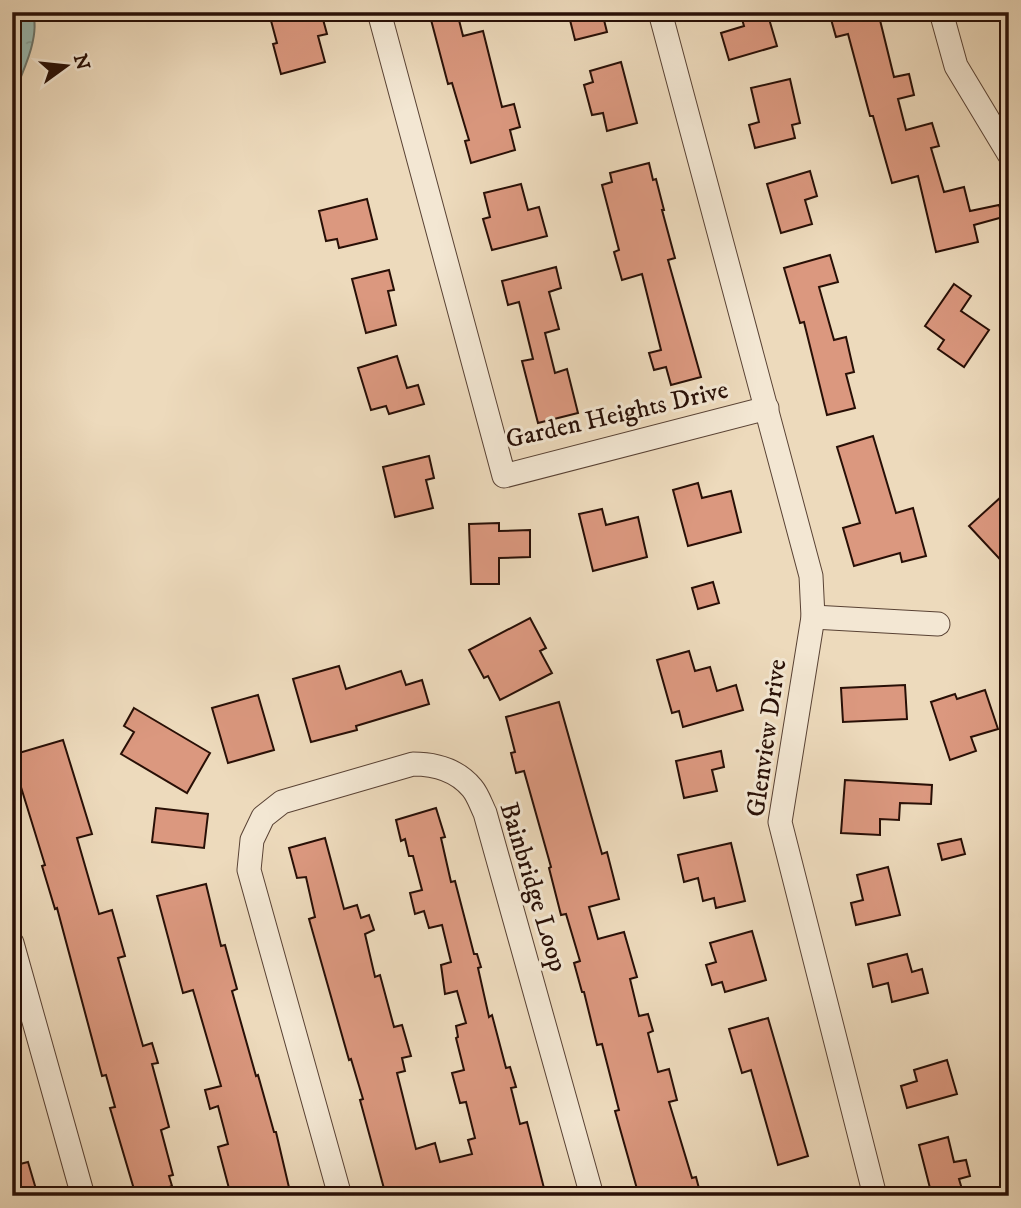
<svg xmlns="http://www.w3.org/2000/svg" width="1021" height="1208" viewBox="0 0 1021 1208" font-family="'IM FELL DW Pica',serif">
	<defs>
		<pattern id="water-ripples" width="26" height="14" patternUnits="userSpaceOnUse" patternTransform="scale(1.75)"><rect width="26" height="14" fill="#99bab2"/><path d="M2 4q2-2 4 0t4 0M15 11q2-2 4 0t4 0" fill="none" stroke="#849f98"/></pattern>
	</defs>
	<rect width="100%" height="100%" fill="#eddabc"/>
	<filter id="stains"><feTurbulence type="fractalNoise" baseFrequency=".00286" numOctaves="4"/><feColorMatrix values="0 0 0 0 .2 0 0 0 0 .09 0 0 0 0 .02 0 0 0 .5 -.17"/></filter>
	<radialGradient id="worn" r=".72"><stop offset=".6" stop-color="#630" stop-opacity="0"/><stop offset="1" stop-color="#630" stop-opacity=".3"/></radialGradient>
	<path fill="url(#water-ripples)" stroke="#6c766d" stroke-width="2" d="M12,12h20c10,22 -11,64 -20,86z"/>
	<g fill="#db987f" stroke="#280f06" stroke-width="2">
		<polygon points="287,12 321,12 327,34 318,36 325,62 281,74 273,44 277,43 270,17"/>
		<polygon points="443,12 457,12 463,36 483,31 502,107 514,104 520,127 510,130 515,150 471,163 465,141 469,140 452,83 448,84 430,16"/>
		<polygon points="568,12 602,12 607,32 575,40"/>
		<polygon points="740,12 767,12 777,46 729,60 721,33 744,26"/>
		<polygon points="829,12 878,12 894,77 909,74 914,95 898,99 906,130 932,123 939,146 931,148 944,192 964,187 970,211 999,205 1003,217 974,225 978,242 936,252 918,176 892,183 873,116 870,116 848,34 836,37"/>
		<polygon points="621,62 637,123 607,131 603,113 592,115 584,85 593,82 590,71"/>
		<polygon points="790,79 800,123 792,125 795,138 755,148 749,125 759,122 751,88"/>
		<polygon points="649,163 653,180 656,179 664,210 662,210 675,258 668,260 701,377 671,385 666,367 654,370 649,353 661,350 642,274 622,280 614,252 619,250 602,185 612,182 610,173"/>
		<polygon points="810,171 817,196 805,200 812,224 781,233 767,184"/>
		<polygon points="521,184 528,210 539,207 547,236 492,250 483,219 490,217 484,193"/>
		<polygon points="367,199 377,239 339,248 337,239 326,241 319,211"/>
		<polygon points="830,255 838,282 819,287 834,340 846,337 854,372 846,374 855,408 827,415 804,322 800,323 784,268"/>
		<polygon points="556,267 561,288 549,292 559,329 545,333 555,373 567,369 578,413 538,423 522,361 533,359 519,302 508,305 502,281"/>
		<polygon points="389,270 394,290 388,291 396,325 366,333 352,279"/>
		<polygon points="954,284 971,296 961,311 989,330 964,367 938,349 944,340 925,326"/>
		<polygon points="397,356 407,388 418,385 424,404 389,414 386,406 371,410 358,368"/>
		<polygon points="873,436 896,513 913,508 926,556 902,562 900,553 854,566 843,528 860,523 837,447"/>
		<polygon points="429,456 434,478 426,480 433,508 395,517 383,467"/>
		<polygon points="698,483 702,498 731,491 741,532 688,546 673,490"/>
		<polygon points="1001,497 1009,506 1009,569 969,526"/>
		<polygon points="602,509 606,525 638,517 647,557 593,571 579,514"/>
		<polygon points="499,523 499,531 530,530 530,557 499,558 499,584 471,584 469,524"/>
		<polygon points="713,582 719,603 698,609 692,588"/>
		<polygon points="530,618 546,648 540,651 552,673 500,700 488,676 484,678 469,650"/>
		<polygon points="689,651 695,671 710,667 717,691 736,685 743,710 683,727 679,711 672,713 657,660"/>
		<polygon points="339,666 346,689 401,671 406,685 422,680 429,704 356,726 357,730 311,742 293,679"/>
		<polygon points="905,685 907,719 843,722 841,688"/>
		<polygon points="985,690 998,729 971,737 976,751 950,760 931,702 955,694 957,699"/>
		<polygon points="258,695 274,750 228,763 212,708"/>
		<polygon points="559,702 602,854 607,852 619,899 589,907 598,939 624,932 637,977 630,979 639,1016 648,1014 653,1031 648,1033 658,1072 669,1069 677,1100 669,1102 692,1178 696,1177 701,1196 639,1196 615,1111 619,1110 602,1044 597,1045 584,992 582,992 574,963 580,961 566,914 561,915 549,868 551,867 524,771 516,773 511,753 515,752 506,717"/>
		<polygon points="134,708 210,753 187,793 121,754 134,732 124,726"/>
		<polygon points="63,740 92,834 77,838 99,914 112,910 125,956 118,958 143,1046 152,1043 158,1063 152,1064 169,1127 161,1130 173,1175 169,1176 172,1186 162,1190 163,1196 136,1196 110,1108 115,1107 106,1075 102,1076 57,908 55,909 42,866 45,865 12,758 12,755"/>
		<polygon points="721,751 724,767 712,770 717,791 684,798 676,761"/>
		<polygon points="845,780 932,785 931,804 900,803 899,820 880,819 880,835 841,833"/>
		<polygon points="156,808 208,814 204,848 152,842"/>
		<polygon points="436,808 445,837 441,838 451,882 455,881 474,954 477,954 481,967 478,968 489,1017 492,1015 506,1068 510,1067 516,1087 511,1088 520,1124 527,1122 546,1196 386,1196 360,1100 363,1099 351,1059 349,1060 309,919 315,917 306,877 297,878 289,848 325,838 344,909 357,905 361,918 369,915 374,930 365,934 375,977 380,975 394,1027 402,1025 411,1056 402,1058 405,1071 397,1073 416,1149 435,1143 440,1162 472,1154 468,1140 475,1138 466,1102 460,1103 452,1073 464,1070 456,1038 458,1037 456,1026 466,1023 457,991 445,994 441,965 451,962 442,925 429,928 424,911 415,914 410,893 422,890 413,856 409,856 405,839 401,841 396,820"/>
		<polygon points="961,839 965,854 942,860 938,844"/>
		<polygon points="731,843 745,901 716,908 714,898 703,901 698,878 684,882 678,855"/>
		<polygon points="888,867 900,915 856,925 851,903 863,900 857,875"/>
		<polygon points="206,884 221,946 225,945 237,989 232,991 256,1076 258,1075 274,1132 276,1132 291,1196 231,1196 218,1147 228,1144 218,1106 210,1109 205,1090 221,1086 193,990 183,993 157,896"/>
		<polygon points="752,931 766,980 725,992 722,982 712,985 706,965 716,962 710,943"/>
		<polygon points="907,954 912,972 922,969 928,993 892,1002 888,983 873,987 868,964"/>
		<polygon points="768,1018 808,1156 778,1165 751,1070 742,1073 729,1029"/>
		<polygon points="947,1060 957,1094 907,1108 901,1086 917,1081 914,1070"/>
		<polygon points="948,1137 954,1162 966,1160 970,1176 959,1179 964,1196 932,1196 919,1145"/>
		<polygon points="28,1162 38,1196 12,1196 12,1166"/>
	</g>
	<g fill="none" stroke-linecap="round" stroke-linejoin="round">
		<g stroke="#594234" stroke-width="25">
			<g id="minor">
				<polyline points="379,12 504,476 767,408"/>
				<polyline points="660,12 811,576 813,617 780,822 875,1196"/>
				<polyline points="941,12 956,66 1009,154"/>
				<polyline points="813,617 938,624"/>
				<polyline points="12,943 83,1196"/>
				<path d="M340,1196l-91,-326 3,-30 11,-23 19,-15 131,-38c22,0 44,6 59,24 6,7 9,17 13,25l107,383"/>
			</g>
		</g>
		<use href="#minor" stroke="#f3e7d3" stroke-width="23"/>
	</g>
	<g text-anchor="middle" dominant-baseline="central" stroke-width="6" stroke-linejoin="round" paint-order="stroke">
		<g font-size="26" fill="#280f06" stroke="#f3e7d3">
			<text transform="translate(617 415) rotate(-13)">Garden Heights Drive</text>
			<text transform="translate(767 738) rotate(-82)">Glenview Drive</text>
			<text transform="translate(533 887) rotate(73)">Bainbridge Loop</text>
		</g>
	</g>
	<rect width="1021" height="1208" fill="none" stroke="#eddabc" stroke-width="42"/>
	<rect x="14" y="14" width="993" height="1180" fill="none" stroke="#280f06" stroke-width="3.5"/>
	<rect x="21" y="21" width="979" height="1166" fill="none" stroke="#280f06" stroke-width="2"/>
	<g transform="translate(66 66) rotate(75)" stroke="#f3e7d3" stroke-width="5" paint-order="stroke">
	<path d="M0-5L12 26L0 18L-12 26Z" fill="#280f06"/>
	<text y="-10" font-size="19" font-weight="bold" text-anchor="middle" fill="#280f06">N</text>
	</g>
	<rect width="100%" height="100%" filter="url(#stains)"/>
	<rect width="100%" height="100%" fill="url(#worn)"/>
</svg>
